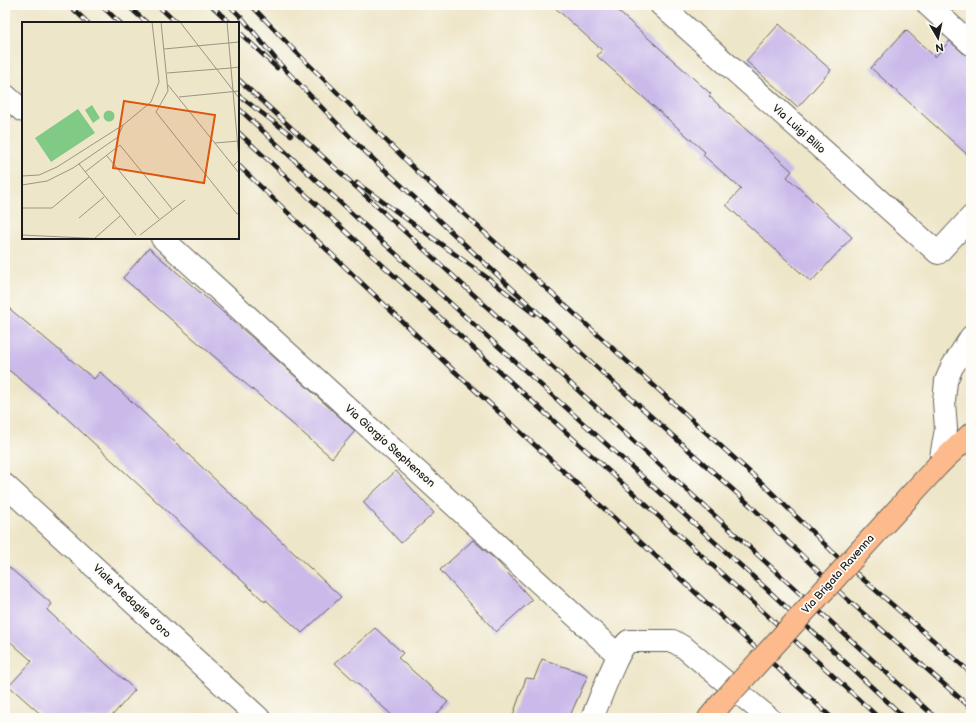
<svg xmlns="http://www.w3.org/2000/svg" width="976" height="723" viewBox="0 0 976 723" font-family="'Balsamiq Sans',sans-serif">
	<rect width="100%" height="100%" fill="#fdfcf7"/>
	<filter id="ink" filterUnits="userSpaceOnUse"><feTurbulence type="fractalNoise" baseFrequency=".025" numOctaves="2"/><feDisplacementMap in="SourceGraphic" scale="8" xChannelSelector="R" yChannelSelector="G"/><feConvolveMatrix kernelMatrix="1 2 1 2 8 2 1 2 1" color-interpolation-filters="sRGB"/></filter>
	<filter id="wash" filterUnits="userSpaceOnUse"><feTurbulence type="fractalNoise" baseFrequency=".012" numOctaves="4" result="noise"/><feDisplacementMap in="SourceGraphic" scale="16" xChannelSelector="R" yChannelSelector="G"/><feGaussianBlur stdDeviation="0.9" result="paint"/><feColorMatrix in="noise" values="0 0 0 0 0 0 0 0 0 0 0 0 0 0 0 0 0 1.4 0 .05"/><feComposite in="paint" operator="in"/></filter>
	<g filter="url(#wash)">
		<rect width="100%" height="100%" fill="#eee6c9"/>
		<g id="blocks">
			<g fill="#cabaea">
				<polygon points="552,5 611,5 711,94 709,96 792,171 787,177 852,237 811,282 726,205 741,189 703,155 705,152 597,56 602,50"/>
				<polygon points="779,24 831,70 798,107 746,61"/>
				<polygon points="906,30 935,57 950,41 963,53 971,56 971,158 871,68"/>
				<polygon points="149,248 255,340 355,431 332,458 123,278"/>
				<polygon points="5,305 94,379 100,372 341,597 302,633 266,600 265,602 59,411 5,367"/>
				<polygon points="396,471 434,513 401,543 363,502"/>
				<polygon points="473,540 498,562 532,600 496,632 440,570"/>
				<polygon points="5,564 52,604 47,610 135,690 110,718 45,718 9,686 32,661 5,637"/>
				<polygon points="375,628 403,653 398,658 448,702 433,718 395,718 335,663"/>
				<polygon points="542,659 588,675 569,718 512,718 526,678 534,679"/>
			</g>
		</g>
	</g>
	<g filter="url(#ink)">
		<use href="#blocks" fill-opacity="0" stroke="#666359" stroke-width="1"/>
		<g fill="none" stroke-linecap="round" stroke-linejoin="round">
			<g stroke="#666359" stroke-width="24">
				<g id="minor">
					<polyline points="661,5 938,253 971,217"/>
					<polyline points="928,5 971,44"/>
					<polyline points="5,95 23,111"/>
					<polyline points="162,238 618,655"/>
					<polyline points="940,463 946,429 944,401 946,381 952,367 971,337"/>
					<polyline points="5,485 259,718"/>
					<path d="M592,718c6,-13 27,-73 37,-77h44l12,7 84,70"/>
				</g>
			</g>
			<g stroke="#666359" stroke-width="24">
				<g id="major">
					<polyline points="940,463 971,434"/>
					<polyline points="709,718 724,700"/>
				</g>
			</g>
			<use href="#minor" stroke="#fff" stroke-width="22"/>
			<use href="#major" stroke="#fcba8d" stroke-width="22"/>
			<g stroke="#1c1c1c" stroke-width="4.5">
				<g id="rail">
					<polyline points="69,5 88,23"/>
					<polyline points="101,5 120,23"/>
					<polyline points="127,5 147,23"/>
					<polyline points="157,5 177,23"/>
					<polyline points="211,5 230,23"/>
					<polyline points="229,5 243,19 278,62 358,145 605,375 751,506 847,599 971,708"/>
					<polyline points="251,5 291,47 423,177 764,485 842,561 971,673"/>
					<polyline points="238,31 277,68"/>
					<polyline points="238,79 936,718"/>
					<polyline points="238,95 291,135"/>
					<polyline points="238,108 385,244 770,592 905,718"/>
					<path d="M238,132c212,197 428,389 641,586"/>
					<polyline points="238,165 452,369 832,718"/>
					<polyline points="357,183 485,276 534,314"/>
				</g>
			</g>
			<use href="#rail" stroke="#fdfcf7" stroke-width="3" stroke-dasharray="9" stroke-linecap="butt"/>
			<g stroke="#666359" stroke-width="24" stroke-linecap="butt">
				<polyline id="major-bridge" points="724,700 940,463"/>
			</g>
			<use href="#major-bridge" stroke="#fcba8d" stroke-width="22"/>
		</g>
	</g>
	<g text-anchor="middle" dominant-baseline="central" stroke-width="3.5" stroke-linejoin="round" paint-order="stroke">
		<g font-size="11" fill="#1c1c1c" stroke="#fdfcf7">
			<text transform="translate(799 129) rotate(42)">Via Luigi Bilio</text>
			<text transform="translate(390 446) rotate(42)">Via Giorgio Stephenson</text>
			<text transform="translate(838 574) rotate(-48)">Via Brigata Ravenna</text>
			<text transform="translate(132 601) rotate(43)">Viale Medaglie d'oro</text>
		</g>
	</g>
	<g transform="translate(22 22)">
		<rect width="217" height="217" fill="#eee6c9"/>
		<path d="M70,83l8,13 -7,5 -8,-13zM56,87l17,24 -44,29 -16,-24zM81.5 94a5.5 5.5 0 1 1 11 0a5.5 5.5 0 1 1-11 0Z" fill="#81ca86"/>
		<path fill="none" stroke="#9a9584" stroke-width="1" d="M139,0l7,69 -12,21 81,102 2,-1M158,0l59,76M205,0l4,46 8,-1M142,27l75,-7M145,51l64,-5 8,92 -6,6M146,63l71,88M157,75l60,-6M193,121l24,-2M85,134l52,63M57,142l57,71M63,150l35,-27 52,64M0,154l17,-1 18,-8 66,-42 28,-23 8,-20 -7,-60M0,163l25,-4 26,-13 45,-31 5,-12M0,186h30l37,-31M57,196l25,-21M0,213l84,4M118,213l45,-35M73,216l25,-22"/>
		<path fill="#de560d" fill-opacity="0.15" stroke="#de560d" stroke-width="2" d="M102,79l91,14 -11,68 -91,-15z"/>
		<rect width="217" height="217" fill="none" stroke="#1c1c1c" stroke-width="2"/>
	</g>
	<rect width="976" height="723" fill="none" stroke="#fdfcf7" stroke-width="20"/>
	<g transform="translate(938 38) rotate(171)" stroke="#fdfcf7" stroke-width="3" paint-order="stroke">
	<path d="M0-3L7 15L0 10L-7 15Z" fill="#1c1c1c"/>
	<text y="-6" font-size="11" font-weight="bold" text-anchor="middle" fill="#1c1c1c">N</text>
	</g>
</svg>
